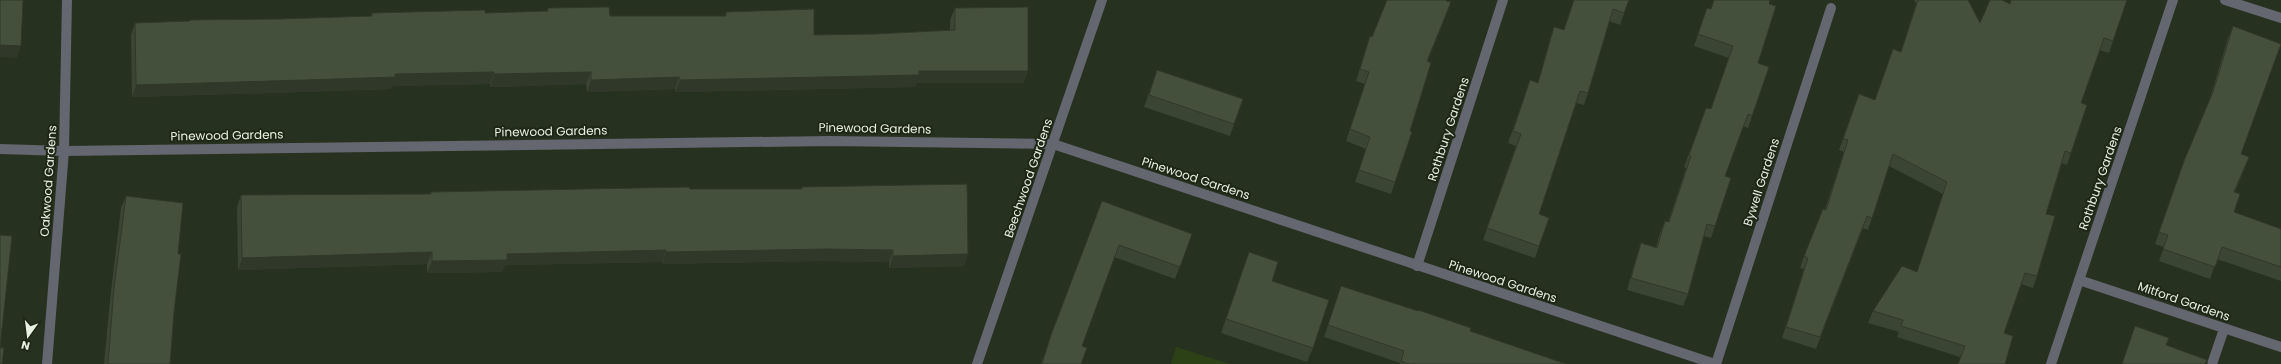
<svg xmlns="http://www.w3.org/2000/svg" width="2281" height="364" viewBox="0 0 2281 364" font-family="Poppins,sans-serif">
	<rect width="100%" height="100%" fill="#27311f"/>
	<polygon fill="#2c4216" points="1176,347 1230,364 1171,364"/>
	<g fill="none" stroke-linecap="round" stroke-linejoin="round">
		<polyline stroke="#646670" stroke-width="10" points="2212,364 2224,329"/>
		<g stroke="#646670" stroke-width="10">
			<polyline points="2225,0 2281,18"/>
			<polyline points="0,149 64,151 830,141 1053,144 1715,364"/>
			<polyline points="1417,266 1503,0"/>
			<polyline points="2079,280 2281,347"/>
			<polyline points="47,364 64,151 67,0"/>
			<polyline points="977,364 1102,0"/>
			<polyline points="1716,364 1831,8"/>
			<polyline points="2051,364 2173,0"/>
		</g>
	</g>
	<g fill="#3b4534">
		<polygon points="1629,0 1620,25 1609,21 1588,93 1584,105 1576,103 1539,214 1549,218 1535,258 1483,240 1516,146 1508,143 1530,80 1538,83 1550,39 1554,27 1564,30"/>
		<polygon points="1714,0 1770,0 1769,4 1758,63 1769,67 1748,128 1743,126 1725,176 1715,226 1711,238 1704,236 1688,294 1683,306 1627,290 1637,255 1641,243 1656,247 1660,233 1665,221 1668,222 1686,168 1684,167 1706,108 1711,109 1729,58 1694,46 1707,8 1711,9"/>
		<polygon points="1914,0 1968,0 1980,23 2010,4 2113,41 2109,53 2099,50 2081,103 2071,153 2067,165 2062,163 2046,214 2037,276 2033,288 2021,284 1960,357 1897,337 1899,332 1868,323 1873,311 1917,272 1943,194 1889,166 1868,230 1863,228 1816,349 1782,338 1804,269 1800,268 1804,256 1825,209 1844,152 1839,150 1859,94 1875,100 1901,52 1916,4"/>
		<polygon points="1447,1 1451,2 1427,62 1410,131 1395,182 1391,194 1355,182 1366,149 1346,141 1365,84 1356,81 1370,36 1372,37"/>
		<polygon points="548,8 610,16 725,16 726,12 814,35 875,34 950,30 950,20 955,8 1028,71 1023,83 917,83 915,87 675,92 675,89 587,92 586,84 490,87 490,84 392,86 391,89 301,92 132,97 131,35 135,23 189,21 190,20 281,19 371,16 372,13 485,13 547,11"/>
		<polygon points="2233,26 2241,154 2249,157 2235,192 2234,212 2281,229 2281,281 2217,259 2210,279 2159,261 2164,247 2155,244 2184,161 2210,98 2228,38"/>
		<polygon points="1157,70 1243,99 1230,136 1144,107"/>
		<polygon points="802,187 968,254 964,266 889,268 889,262 820,261 662,264 662,262 505,265 502,272 427,273 427,264 238,270 237,207 241,195 430,194 431,192 802,189"/>
		<polygon points="126,196 174,312 170,364 104,364 110,300 121,208"/>
		<polygon points="1102,201 1192,234 1175,279 1114,257 1082,346 1081,364 1041,364 1047,347"/>
		<polygon points="1249,252 1272,281 1313,348 1307,362 1221,333"/>
		<polygon points="1341,286 1470,331 1566,364 1400,364 1400,363 1324,337"/>
	</g>
	<g fill="#30382a">
		<polygon points="1451,2 1447,14 1423,74 1427,61"/>
		<polygon points="0,45 21,46 17,58 0,57"/>
		<polygon points="919,71 1028,71 1023,83 917,83 915,87 675,92 680,80"/>
		<polygon points="494,72 490,84 392,86 391,89 301,92 132,97 136,85 395,74"/>
		<polygon points="591,72 586,84 490,87 494,74"/>
		<polygon points="679,77 675,89 587,92 591,80"/>
		<polygon points="2249,157 2245,169 2230,204 2234,192"/>
		<polygon points="825,249 893,250 889,262 820,261 662,264 666,252"/>
		<polygon points="666,250 662,262 505,265 502,272 427,273 432,261 507,254"/>
		<polygon points="432,252 427,264 238,270 242,258"/>
		<polygon points="968,254 964,266 889,268 893,256"/>
	</g>
	<g fill="#45503c" stroke="#30382a">
		<polygon points="0,0 23,0 21,46 0,45"/>
		<polygon points="1387,0 1447,0 1446,1 1451,2 1427,61 1431,63 1410,131 1412,132 1395,182 1359,170 1370,137 1350,129 1369,72 1360,69 1370,36 1372,37"/>
		<polygon points="1574,0 1629,0 1624,13 1613,9 1588,93 1580,91 1539,214 1549,218 1539,246 1487,228 1521,134 1513,131 1530,80 1538,83 1554,27 1564,30"/>
		<polygon points="1714,0 1770,0 1769,4 1776,6 1758,63 1769,67 1752,116 1748,114 1725,176 1731,178 1715,226 1707,224 1688,294 1631,278 1641,243 1657,248 1665,221 1669,222 1691,156 1689,155 1706,108 1711,109 1733,46 1698,34 1707,8 1711,9"/>
		<polygon points="1918,0 1968,0 1980,23 1990,0 2002,0 2010,4 2011,0 2127,0 2113,41 2104,38 2081,103 2087,105 2071,153 2065,151 2046,214 2055,216 2037,276 2025,273 2004,333 2013,336 2005,364 1958,364 1965,346 1901,326 1903,320 1873,311 1902,266 1917,272 1947,182 1893,154 1872,218 1867,216 1820,337 1786,327 1808,258 1804,256 1823,209 1826,210 1848,140 1843,139 1859,94 1875,100 1893,49 1901,52"/>
		<polygon points="609,7 610,16 726,16 726,12 814,9 814,35 875,34 955,30 955,8 1028,7 1028,71 919,71 919,75 680,80 679,77 591,80 591,72 494,74 494,72 395,74 395,77 305,80 136,85 135,23 190,21 190,20 281,19 372,16 372,13 485,10 485,13 548,11 548,8"/>
		<polygon points="2233,26 2281,44 2241,154 2249,157 2234,192 2240,194 2234,212 2281,229 2281,267 2222,247 2215,267 2163,249 2168,235 2159,232 2184,161 2213,92"/>
		<polygon points="1157,70 1243,99 1234,124 1149,95"/>
		<polygon points="967,184 968,254 893,256 893,250 825,249 666,252 666,250 507,254 507,260 432,261 432,252 242,258 241,195 431,194 431,192 689,187 690,189 802,189 802,187"/>
		<polygon points="126,196 183,203 178,254 181,254 174,312 170,364 108,364 114,288"/>
		<polygon points="1102,201 1192,234 1180,267 1119,245 1082,346 1087,348 1081,364 1042,364 1051,335"/>
		<polygon points="0,235 12,236 0,348 4,348 2,364 0,364"/>
		<polygon points="1249,252 1278,262 1272,281 1329,300 1313,348 1226,319"/>
		<polygon points="1341,286 1418,311 1418,310 1471,328 1470,331 1566,364 1409,364 1401,361 1404,351 1328,325"/>
		<polygon points="2135,326 2169,338 2166,345 2207,360 2205,363 2208,364 2122,364"/>
	</g>
	<g text-anchor="middle" dominant-baseline="central" stroke-width="4" stroke-linejoin="round" paint-order="stroke">
		<g font-size="12" fill="#e9f0e4" stroke="#1e2715">
			<text transform="translate(875 128) rotate(1)">Pinewood Gardens</text>
			<text transform="translate(1448 129) rotate(-72)">Rothbury Gardens</text>
			<text transform="translate(551 131) rotate(-1)">Pinewood Gardens</text>
			<text transform="translate(227 135) rotate(-1)">Pinewood Gardens</text>
			<text transform="translate(1028 178) rotate(-71)">Beechwood Gardens</text>
			<text transform="translate(1196 178) rotate(18)">Pinewood Gardens</text>
			<text transform="translate(2100 178) rotate(-71)">Rothbury Gardens</text>
			<text transform="translate(48 181) rotate(-86)">Oakwood Gardens</text>
			<text transform="translate(1761 182) rotate(-72)">Bywell Gardens</text>
			<text transform="translate(1503 281) rotate(18)">Pinewood Gardens</text>
			<text transform="translate(2184 301) rotate(19)">Mitford Gardens</text>
		</g>
	</g>
	<g transform="translate(28 336) rotate(194)" stroke="#1e2715" stroke-width="3" paint-order="stroke">
	<path d="M0-3L7 15L0 10L-7 15Z" fill="#e9f0e4"/>
	<text y="-6" font-size="11" font-weight="bold" text-anchor="middle" fill="#e9f0e4">N</text>
	</g>
</svg>
